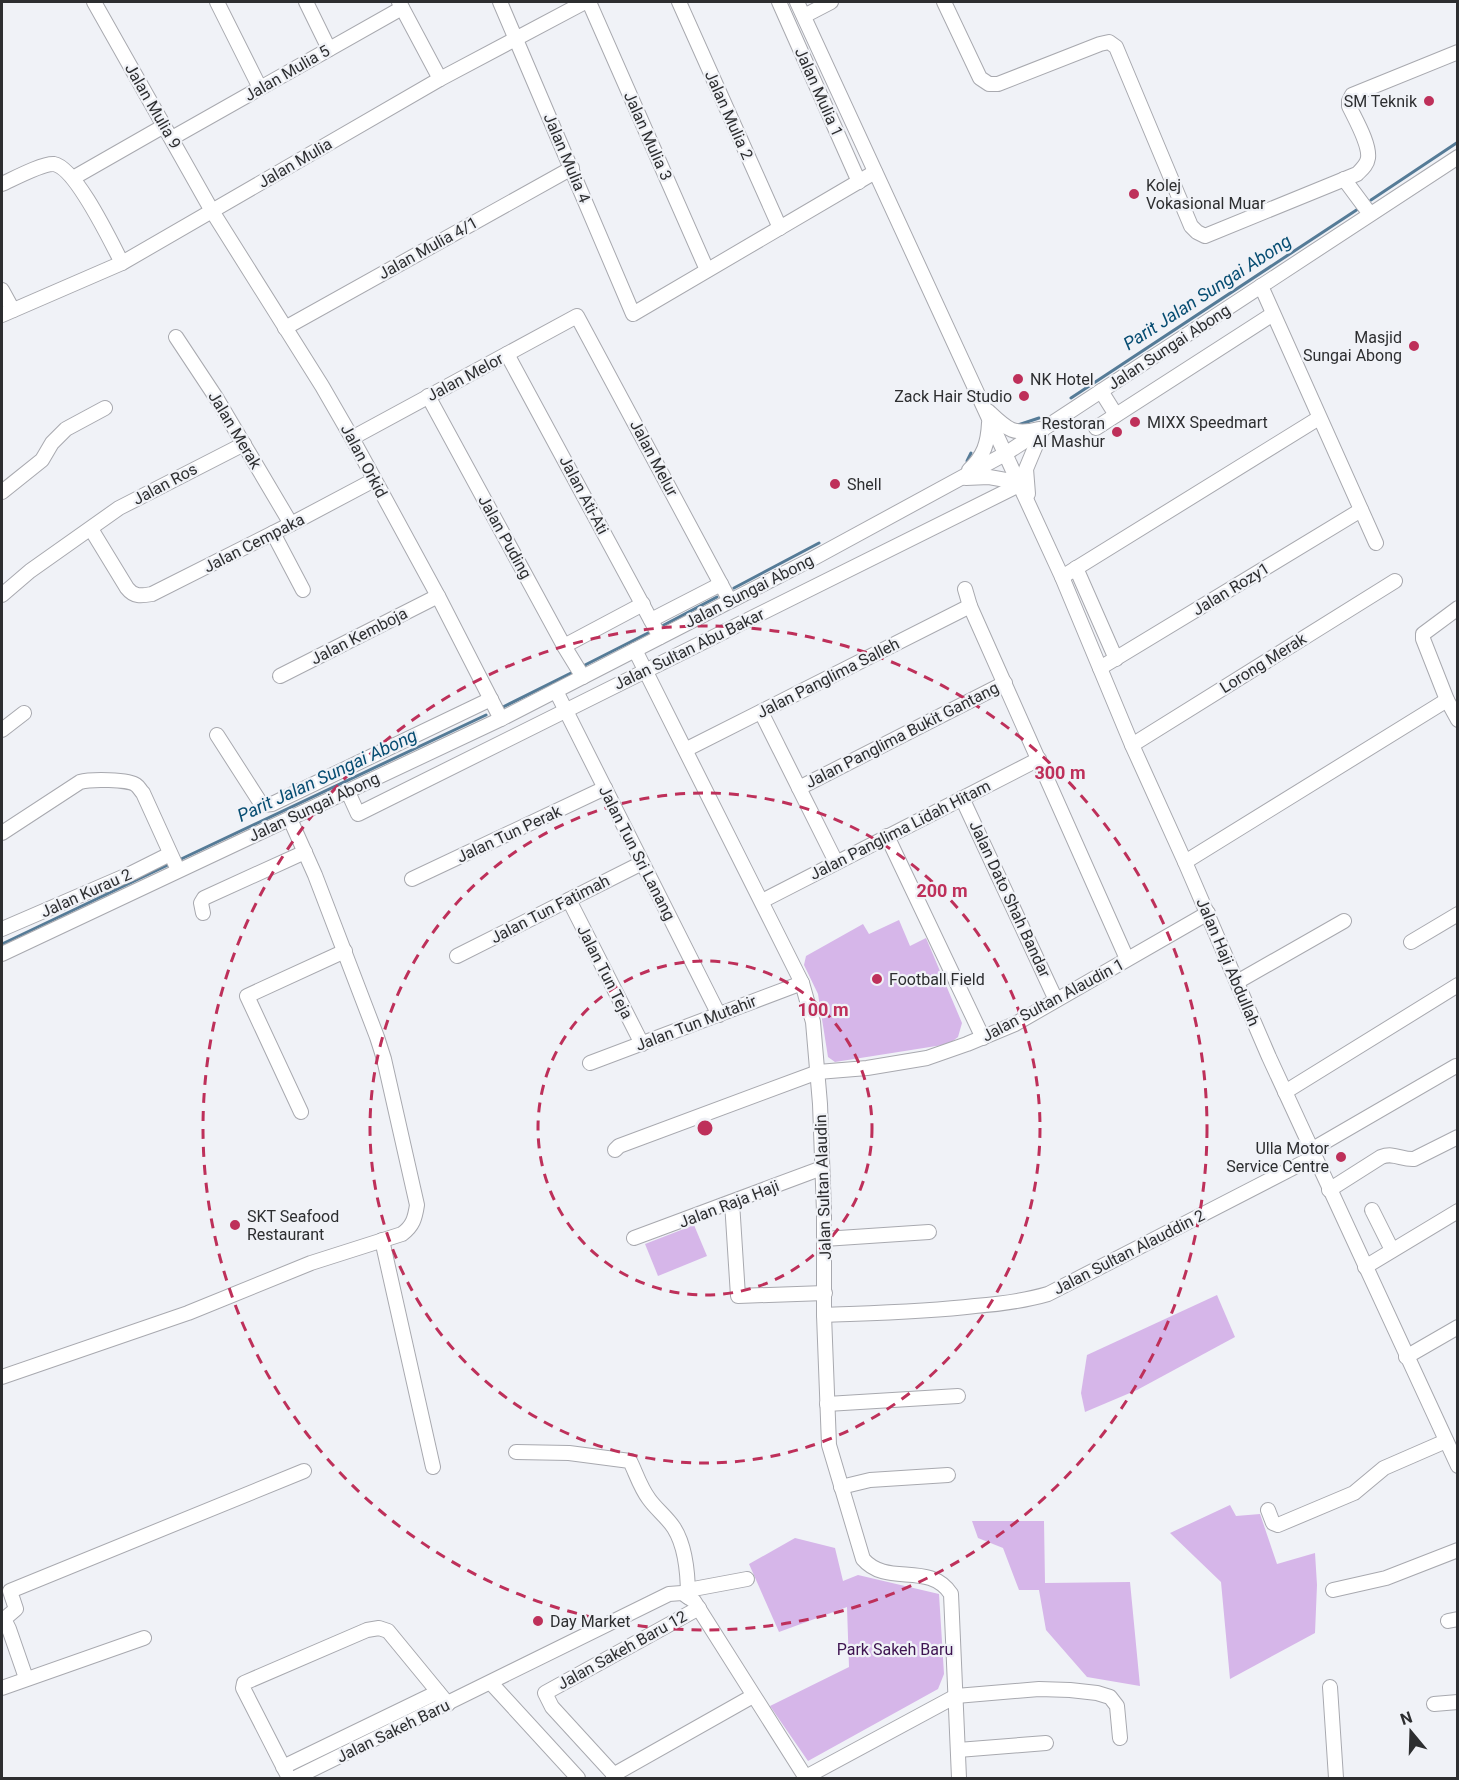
<svg xmlns="http://www.w3.org/2000/svg" width="1459" height="1780" viewBox="0 0 1459 1780" font-family="Roboto,sans-serif">
	<rect width="100%" height="100%" fill="#f0f2f7"/>
	<g fill="#d6b6e9">
		<polygon points="899,920 910,946 926,938 962,1023 958,1037 949,1044 835,1062 828,1057 818,994 804,965 806,956 863,924 869,934"/>
		<polygon points="694,1225 707,1256 658,1276 645,1244"/>
		<polygon points="1217,1295 1235,1337 1137,1390 1085,1412 1081,1393 1087,1355"/>
		<polygon points="1230,1505 1236,1516 1260,1514 1277,1564 1315,1553 1317,1585 1315,1633 1230,1679 1221,1582 1170,1533"/>
		<polygon points="972,1521 1044,1521 1045,1583 1130,1582 1140,1686 1087,1677 1046,1630 1039,1590 1019,1590 1003,1548 978,1538"/>
		<polygon points="795,1538 835,1548 843,1581 858,1575 939,1594 944,1674 938,1689 808,1761 770,1706 849,1667 847,1607 779,1632 749,1564"/>
	</g>
	<g fill="none" stroke-linecap="round" stroke-linejoin="round">
		<g stroke="#557b97" stroke-width="3">
			<polyline points="1371,200 1458,142"/>
			<polyline points="1071,398 1358,209"/>
			<polyline points="1015,426 1039,418"/>
			<polyline points="967,461 971,453"/>
			<polyline points="734,588 819,543"/>
			<polyline points="662,626 717,597"/>
			<polyline points="585,665 648,633"/>
			<polyline points="501,708 571,673"/>
			<polyline points="179,860 486,715"/>
			<polyline points="2,944 170,864"/>
		</g>
		<g stroke="#a8a9af" stroke-width="16">
			<g id="minor">
				<polyline points="94,2 212,211 322,386 352,438 438,596 501,719"/>
				<polyline points="217,2 260,88"/>
				<polyline points="306,2 329,49"/>
				<polyline points="399,2 440,79"/>
				<polyline points="500,2 633,314 875,172"/>
				<polyline points="589,2 707,270"/>
				<polyline points="679,2 780,228"/>
				<polyline points="779,2 859,182"/>
				<polyline points="797,2 1062,577 1132,745 1185,862 1269,1057 1458,1466"/>
				<path d="M944,2l36,76 9,6h9l102,-40 9,-2 7,5 75,179 6,6 8,4 152,-62c5,-5 10,-9 11,-16 2,-14 -13,-39 -19,-52v-5l3,-6 106,-43"/>
				<polyline points="804,16 831,2"/>
				<polyline points="172,138 402,8"/>
				<polyline points="73,178 164,126"/>
				<polyline points="1344,179 1370,214"/>
				<path d="M2,184c11,-5 41,-21 52,-20 22,4 57,78 68,99"/>
				<polyline points="1261,286 1376,543"/>
				<polyline points="2,290 13,310"/>
				<polyline points="2,315 122,263 440,79 585,2"/>
				<polyline points="285,328 572,168"/>
				<polyline points="176,337 217,399 291,524"/>
				<polyline points="507,354 660,637"/>
				<polyline points="1101,391 1116,415"/>
				<polyline points="428,396 564,646 583,677"/>
				<path d="M988,411c19,18 25,25 51,18"/>
				<polyline points="1096,428 1273,314"/>
				<polyline points="352,438 577,316 730,601"/>
				<path d="M969,470c15,-14 19,-27 20,-47"/>
				<polyline points="966,478 989,477 1017,482"/>
				<polyline points="2,492 42,460 52,443 66,429 105,408"/>
				<polyline points="1028,494 1026,469 1041,433"/>
				<path d="M91,529l36,59c7,9 14,8 25,6l139,-70 83,-44"/>
				<polyline points="273,533 303,590"/>
				<polyline points="1076,568 1116,659"/>
				<polyline points="1062,577 1319,418"/>
				<polyline points="965,589 970,606 1127,959"/>
				<polyline points="2,595 30,571 119,508 244,444"/>
				<polyline points="1458,608 1423,634 1423,639 1447,700 1458,720"/>
				<polyline points="651,620 721,584"/>
				<polyline points="564,646 643,604"/>
				<path d="M635,650l167,333 11,39 7,82 4,108v103l5,130 34,114c24,28 66,2 88,35l8,184"/>
				<polyline points="1100,668 1361,510"/>
				<polyline points="280,676 438,596"/>
				<polyline points="556,691 719,1015"/>
				<polyline points="761,712 836,862"/>
				<polyline points="2,730 24,713"/>
				<polyline points="217,735 260,802 264,805 272,804 491,699"/>
				<polyline points="1132,745 1395,581"/>
				<polyline points="687,749 970,606"/>
				<polyline points="799,788 1005,683"/>
				<polyline points="348,792 358,814 1019,485"/>
				<polyline points="962,798 1056,1000"/>
				<path d="M2,833l78,-51c10,-3 49,-3 56,3 3,2 4,5 7,8l35,77"/>
				<polyline points="887,836 983,1038"/>
				<polyline points="1185,862 1447,700"/>
				<polyline points="412,879 605,788"/>
				<polyline points="569,900 642,1044"/>
				<polyline points="762,901 1039,759"/>
				<polyline points="203,913 201,903 204,898 305,852"/>
				<polyline points="2,929 132,873 170,854"/>
				<polyline points="1411,942 1458,914"/>
				<polyline points="2,954 501,719 812,559 1005,454 1458,157"/>
				<polyline points="457,956 642,863"/>
				<polyline points="1237,982 1344,921"/>
				<polyline points="590,1063 802,983"/>
				<polyline points="1285,1092 1458,985"/>
				<polyline points="301,1112 247,996 345,951"/>
				<polyline points="615,1150 619,1146 818,1072 867,1068 927,1058 967,1044 1015,1024 1208,913"/>
				<polyline points="1311,1150 1456,1066"/>
				<path d="M1329,1190l52,-33c13,-5 21,3 33,2l44,-22"/>
				<polyline points="732,1202 738,1296 825,1293"/>
				<polyline points="1372,1210 1392,1250"/>
				<polyline points="634,1238 822,1168"/>
				<polyline points="824,1239 929,1232"/>
				<polyline points="382,1240 433,1467"/>
				<polyline points="1365,1267 1458,1211"/>
				<path d="M824,1315c50,-2 101,-3 151,-9 25,-2 49,-5 73,-12l266,-137"/>
				<polyline points="1406,1357 1458,1327"/>
				<path d="M2,1377l186,-64 123,-50 91,-29c11,-8 13,-16 15,-29l-33,-146 -7,-22 -62,-162 -25,-56"/>
				<polyline points="827,1404 958,1396"/>
				<path d="M516,1452l53,1 61,8c6,12 10,26 19,38 7,10 18,18 25,29 12,19 14,46 14,69"/>
				<polyline points="841,1487 870,1480 948,1475"/>
				<polyline points="1268,1510 1273,1523 1278,1525 1354,1493 1384,1468 1446,1441"/>
				<polyline points="688,1590 747,1579"/>
				<polyline points="1333,1590 1386,1578 1458,1550"/>
				<polyline points="1448,1621 1458,1619"/>
				<polyline points="26,1678 9,1629 6,1623 2,1621 16,1609 10,1591 304,1471"/>
				<polyline points="491,1683 578,1778"/>
				<polyline points="1330,1687 1336,1778"/>
				<polyline points="2,1688 144,1638"/>
				<polyline points="1434,1704 1458,1702"/>
				<polyline points="958,1750 1046,1743"/>
				<polyline points="283,1767 438,1692"/>
				<polyline points="613,1775 753,1696"/>
				<polyline points="289,1778 243,1688 244,1683 367,1630 379,1628 388,1631 448,1704"/>
				<polyline points="295,1778 669,1594 682,1593 694,1601 806,1778"/>
				<polyline points="617,1778 552,1707 545,1693 699,1608"/>
				<polyline points="804,1778 956,1696 1039,1689 1070,1690 1097,1693 1110,1697 1117,1706 1120,1738"/>
			</g>
		</g>
		<use href="#minor" stroke="#fff" stroke-width="14"/>
	</g>
	<g fill="none" stroke="#be305a" stroke-width="3" stroke-dasharray="10 8">
		<circle cx="705" cy="1128" r="167"/>
		<circle cx="705" cy="1128" r="335"/>
		<circle cx="705" cy="1128" r="502"/>
	</g>
	<g fill="#be305a" stroke="#f0f2f7" stroke-width="2">
		<circle cx="1429" cy="101" r="6"/>
		<circle cx="1134" cy="194" r="6"/>
		<circle cx="1414" cy="346" r="6"/>
		<circle cx="1018" cy="379" r="6"/>
		<circle cx="1024" cy="396" r="6"/>
		<circle cx="1135" cy="422" r="6"/>
		<circle cx="1117" cy="432" r="6"/>
		<circle cx="835" cy="484" r="6"/>
		<circle cx="877" cy="979" r="6"/>
		<circle cx="1341" cy="1157" r="6"/>
		<circle cx="235" cy="1225" r="6"/>
		<circle cx="538" cy="1621" r="6"/>
	</g>
	<g text-anchor="middle" dominant-baseline="central" stroke-width="4.5" stroke-linejoin="round" paint-order="stroke">
		<g font-size="16" fill="#2d2e30" stroke="#f0f2f7">
			<text transform="translate(287 73) rotate(-30)">Jalan Mulia 5</text>
			<text transform="translate(819 92) rotate(66)">Jalan Mulia 1</text>
			<text transform="translate(153 106) rotate(60)">Jalan Mulia 9</text>
			<text transform="translate(729 115) rotate(66)">Jalan Mulia 2</text>
			<text transform="translate(648 136) rotate(66)">Jalan Mulia 3</text>
			<text transform="translate(567 158) rotate(67)">Jalan Mulia 4</text>
			<text transform="translate(295 163) rotate(-30)">Jalan Mulia</text>
			<text transform="translate(428 248) rotate(-29)">Jalan Mulia 4/1</text>
			<text transform="translate(1169 347) rotate(-33)">Jalan Sungai Abong</text>
			<text transform="translate(465 377) rotate(-28)">Jalan Melor</text>
			<text transform="translate(235 430) rotate(59)">Jalan Merak</text>
			<text transform="translate(654 458) rotate(62)">Jalan Melur</text>
			<text transform="translate(364 461) rotate(62)">Jalan Orkid</text>
			<text transform="translate(165 484) rotate(-28)">Jalan Ros</text>
			<text transform="translate(584 495) rotate(62)">Jalan Ati-Ati</text>
			<text transform="translate(505 537) rotate(61)">Jalan Puding</text>
			<text transform="translate(254 543) rotate(-27)">Jalan Cempaka</text>
			<text transform="translate(1231 589) rotate(-31)">Jalan Rozy1</text>
			<text transform="translate(749 591) rotate(-27)">Jalan Sungai Abong</text>
			<text transform="translate(359 636) rotate(-27)">Jalan Kemboja</text>
			<text transform="translate(689 649) rotate(-26)">Jalan Sultan Abu Bakar</text>
			<text transform="translate(1263 663) rotate(-32)">Lorong Merak</text>
			<text transform="translate(828 678) rotate(-27)">Jalan Panglima Salleh</text>
			<text transform="translate(902 735) rotate(-27)">Jalan Panglima Bukit Gantang</text>
			<text transform="translate(314 807) rotate(-25)">Jalan Sungai Abong</text>
			<text transform="translate(900 830) rotate(-27)">Jalan Panglima Lidah Hitam</text>
			<text transform="translate(509 834) rotate(-25)">Jalan Tun Perak</text>
			<text transform="translate(637 853) rotate(63)">Jalan Tun Sri Lanang</text>
			<text transform="translate(86 893) rotate(-24)">Jalan Kurau 2</text>
			<text transform="translate(1010 899) rotate(65)">Jalan Dato Shah Bandar</text>
			<text transform="translate(550 909) rotate(-27)">Jalan Tun Fatimah</text>
			<text transform="translate(1228 962) rotate(67)">Jalan Haji Abdullah</text>
			<text transform="translate(605 972) rotate(63)">Jalan Tun Teja</text>
			<text transform="translate(1053 1000) rotate(-28)">Jalan Sultan Alaudin 1</text>
			<text transform="translate(696 1023) rotate(-21)">Jalan Tun Mutahir</text>
			<text transform="translate(823 1187) rotate(-92)">Jalan Sultan Alaudin</text>
			<text transform="translate(729 1204) rotate(-21)">Jalan Raja Haji</text>
			<text transform="translate(1129 1252) rotate(-27)">Jalan Sultan Alauddin 2</text>
			<text transform="translate(622 1650) rotate(-29)">Jalan Sakeh Baru 12</text>
			<text transform="translate(393 1731) rotate(-26)">Jalan Sakeh Baru</text>
		</g>
		<g font-size="16" fill="#2d2e30" stroke="#f0f2f7" text-anchor="start">
			<text x="1417" y="101" text-anchor="end">SM Teknik</text>
			<text x="1146" y="185">Kolej<tspan x="1146" dy="18">Vokasional Muar</tspan></text>
			<text x="1402" y="337" text-anchor="end">Masjid<tspan x="1402" dy="18">Sungai Abong</tspan></text>
			<text x="1030" y="379">NK Hotel</text>
			<text x="1012" y="396" text-anchor="end">Zack Hair Studio</text>
			<text x="1147" y="422">MIXX Speedmart</text>
			<text x="1105" y="423" text-anchor="end">Restoran<tspan x="1105" dy="18">Al Mashur</tspan></text>
			<text x="847" y="484">Shell</text>
			<text x="889" y="979">Football Field</text>
			<text x="1329" y="1148" text-anchor="end">Ulla Motor<tspan x="1329" dy="18">Service Centre</tspan></text>
			<text x="247" y="1216">SKT Seafood<tspan x="247" dy="18">Restaurant</tspan></text>
			<text x="550" y="1621">Day Market</text>
		</g>
		<g font-size="16" fill="#3e1451" stroke="#f0f2f7">
			<text x="895" y="1649">Park Sakeh Baru</text>
		</g>
		<g font-size="18" font-style="italic" fill="#074d72" stroke="#f0f2f7">
			<text transform="translate(1207 292) rotate(-33)">Parit Jalan Sungai Abong</text>
			<text transform="translate(327 775) rotate(-25)">Parit Jalan Sungai Abong</text>
		</g>
	</g>
	<circle cx="705" cy="1128" r="9" fill="#be305a" stroke="#f0f2f7" stroke-width="3"/>
	<g font-size="18" text-anchor="middle" font-weight="bold" fill="#be305a" stroke="#f0f2f7" stroke-width="4.5" stroke-linejoin="round" paint-order="stroke">
		<text x="1060" y="779">300 m</text>
		<text x="942" y="897">200 m</text>
		<text x="823" y="1016">100 m</text>
	</g>
	<rect width="1459" height="1780" fill="none" stroke="#2d2e30" stroke-width="6"/>
	<g transform="translate(1411 1732) rotate(341)" stroke="#f0f2f7" stroke-width="4.5" paint-order="stroke">
	<path d="M0-4.5L10 22L0 15L-10 22Z" fill="#2d2e30"/>
	<text y="-9" font-size="16" font-weight="bold" text-anchor="middle" fill="#2d2e30">N</text>
	</g>
</svg>
